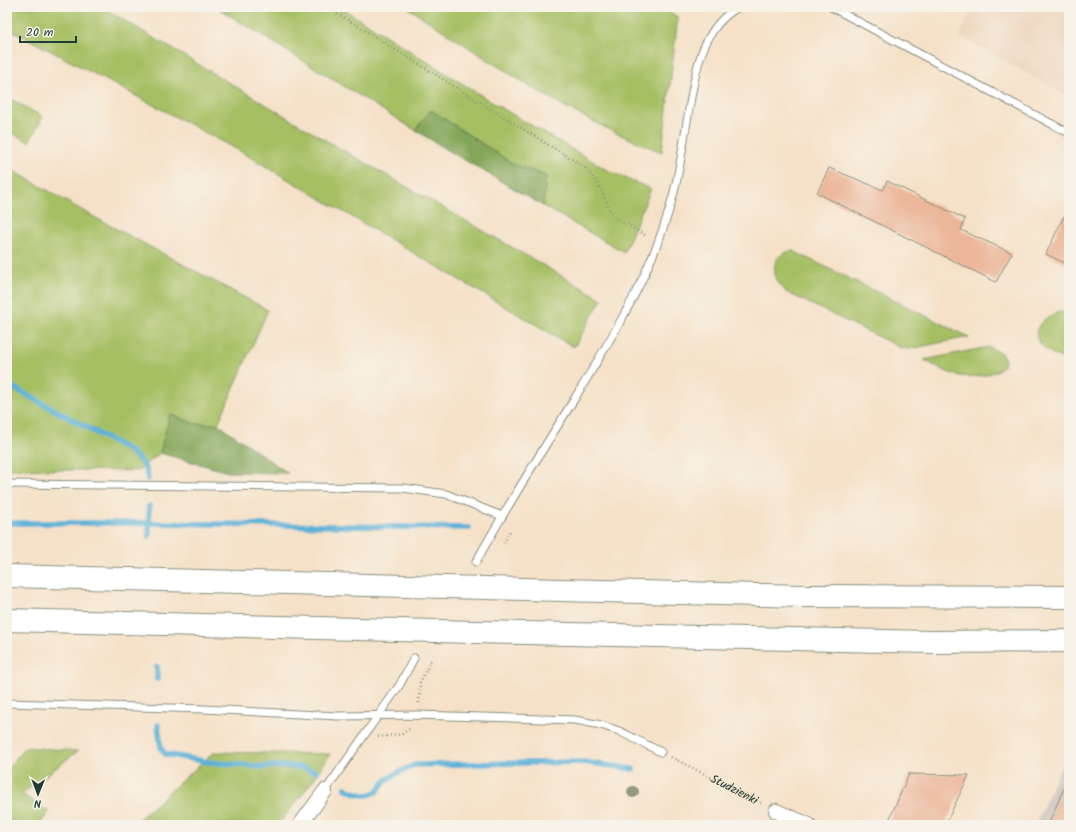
<svg xmlns="http://www.w3.org/2000/svg" width="1076" height="832" viewBox="0 0 1076 832" font-family="Kalam,sans-serif">
	<rect width="100%" height="100%" fill="#f7f3e8"/>
	<filter id="ink" filterUnits="userSpaceOnUse"><feTurbulence type="fractalNoise" baseFrequency=".025" numOctaves="2"/><feDisplacementMap in="SourceGraphic" scale="8" xChannelSelector="R" yChannelSelector="G"/><feConvolveMatrix kernelMatrix="1 2 1 2 8 2 1 2 1" color-interpolation-filters="sRGB"/></filter>
	<filter id="wash" filterUnits="userSpaceOnUse"><feTurbulence type="fractalNoise" baseFrequency=".012" numOctaves="4" result="noise"/><feDisplacementMap in="SourceGraphic" scale="16" xChannelSelector="R" yChannelSelector="G"/><feGaussianBlur stdDeviation="0.9" result="paint"/><feColorMatrix in="noise" values="0 0 0 0 0 0 0 0 0 0 0 0 0 0 0 0 0 1.4 0 .05"/><feComposite in="paint" operator="in"/></filter>
	<g filter="url(#wash)">
		<rect width="100%" height="100%" fill="#f5e1c8"/>
		<polygon fill="#ecd3b9" points="973,7 1069,7 1069,97 967,40 959,37"/>
		<polygon fill="#cec2b9" points="1069,749 1069,825 1035,825"/>
		<g fill="#a6bf64" stroke="#627e4c">
			<polygon points="7,7 102,7 327,141 602,299 574,347 231,146 7,28"/>
			<polygon points="216,7 340,7 495,104 609,171 651,189 624,252 543,206 546,176 513,164 432,111 415,130"/>
			<path d="M407,7h253l18,10 -16,135c-92,-34 -173,-92 -255,-145z"/>
			<polygon points="7,97 43,117 29,142 7,130"/>
			<polygon points="7,167 85,212 268,310 218,424 195,424 170,414 160,453 137,471 7,469"/>
			<path d="M793,251l176,86 -60,12 -8,-1 -24,-12 -91,-44c-3,-4 -6,-7 -8,-10 -8,-15 -2,-30 15,-31z"/>
			<path d="M1060,312l9,1v48c-8,-4 -19,-7 -25,-13 -17,-16 -2,-31 16,-36z"/>
			<path d="M988,347c4,2 10,4 14,7 2,2 3,5 3,8 -3,13 -33,16 -44,14 -13,-2 -25,-10 -37,-16z"/>
			<polygon points="25,747 78,751 22,794 49,812 39,825 7,825 7,770"/>
			<polygon points="214,752 330,754 314,779 278,825 132,825"/>
		</g>
		<g fill="#84a65a" stroke="#527247">
			<polygon points="431,110 513,164 546,176 543,206 456,155 415,130"/>
			<polygon points="170,414 195,424 218,424 288,473 228,472 160,453"/>
		</g>
		<g fill="none" stroke-linecap="round" stroke-linejoin="round">
			<g stroke="#5bb1d7" stroke-width="5.5">
				<path d="M7,384l121,66c12,10 17,13 20,29"/>
				<polyline points="149,506 149,536"/>
				<polyline points="7,523 149,523 469,528"/>
				<polyline points="157,667 157,679"/>
				<polyline points="158,725 161,748 165,754 208,762 264,767 273,766 300,767 317,772"/>
				<path d="M345,788c10,5 21,11 32,3 3,-3 5,-7 8,-10 9,-7 20,-12 30,-16l168,-3 50,7"/>
			</g>
		</g>
		<g id="blocks">
			<g fill="#ecb699">
				<polygon points="829,168 883,190 887,181 965,219 961,230 1012,253 996,282 817,193"/>
				<polygon points="1064,216 1069,218 1069,265 1046,254"/>
				<polygon points="909,774 969,775 945,825 887,825"/>
				<polygon points="1068,779 1069,780 1069,825 1048,825"/>
			</g>
		</g>
	</g>
	<g filter="url(#ink)">
		<use href="#blocks" fill-opacity="0" stroke="#8a8f7e" stroke-width="1"/>
		<g fill="none" stroke-linecap="round" stroke-linejoin="round">
			<g stroke="#8a8f7e" stroke-width="9">
				<g id="lane">
					<polyline points="831,7 1069,133"/>
					<polyline points="7,484 403,488 446,494 502,516"/>
					<path d="M476,562c31,-56 65,-110 99,-164 39,-64 79,-128 98,-202 7,-26 10,-53 15,-80 6,-38 12,-89 51,-109"/>
					<polyline points="7,703 203,709 338,716 416,715 575,720 601,725 619,731 661,752"/>
					<polyline points="325,791 399,686 414,658"/>
				</g>
			</g>
			<g stroke="#8a8f7e" stroke-width="16">
				<g id="street">
					<polyline points="776,811 809,825"/>
					<polyline points="300,825 325,791"/>
				</g>
			</g>
			<g stroke="#8a8f7e" stroke-width="24">
				<g id="highway">
					<polyline points="7,576 802,596 1069,597"/>
					<polyline points="7,620 475,632 931,642 1069,641"/>
				</g>
			</g>
			<g stroke="#8a8f7e" stroke-width="2.5" stroke-dasharray="1 3" stroke-linecap="butt">
				<polyline points="327,7 584,167 599,185 609,209 617,219 647,236"/>
				<polyline points="504,543 510,531"/>
				<polyline points="419,703 420,683 432,658"/>
				<polyline points="378,737 402,734 409,729"/>
				<path id="s1" d="M671,757l92,47"/>
			</g>
			<use href="#lane" stroke="#fff" stroke-width="7"/>
			<use href="#street" stroke="#fff" stroke-width="14"/>
			<use href="#highway" stroke="#fff" stroke-width="22"/>
		</g>
		<circle fill="#92997d" cx="633" cy="792" r="6"/>
	</g>
	<g text-anchor="middle" dominant-baseline="central" stroke-width="3" stroke-linejoin="round" paint-order="stroke">
		<g font-size="12" fill="#1f3d34" stroke="#f7f3e8">
			<text stroke="none"><textPath href="#s1" startOffset="71">Studzienki</textPath></text>
		</g>
	</g>
	<rect width="1076" height="832" fill="none" stroke="#f7f3e8" stroke-width="24"/>
	<g transform="translate(38 794) rotate(181)" stroke="#f7f3e8" stroke-width="3" paint-order="stroke">
	<path d="M0-3L7 15L0 10L-7 15Z" fill="#1f3d34"/>
	<text y="-6" font-size="11" font-weight="bold" text-anchor="middle" fill="#1f3d34">N</text>
	</g>
	<path d="M20 36v6h56v-6" fill="none" stroke="#1f3d34" stroke-width="2"/>
	<text x="26" y="36" font-size="12" fill="#1f3d34" stroke="#f7f3e8" stroke-width="3" paint-order="stroke">20 m</text>
</svg>
